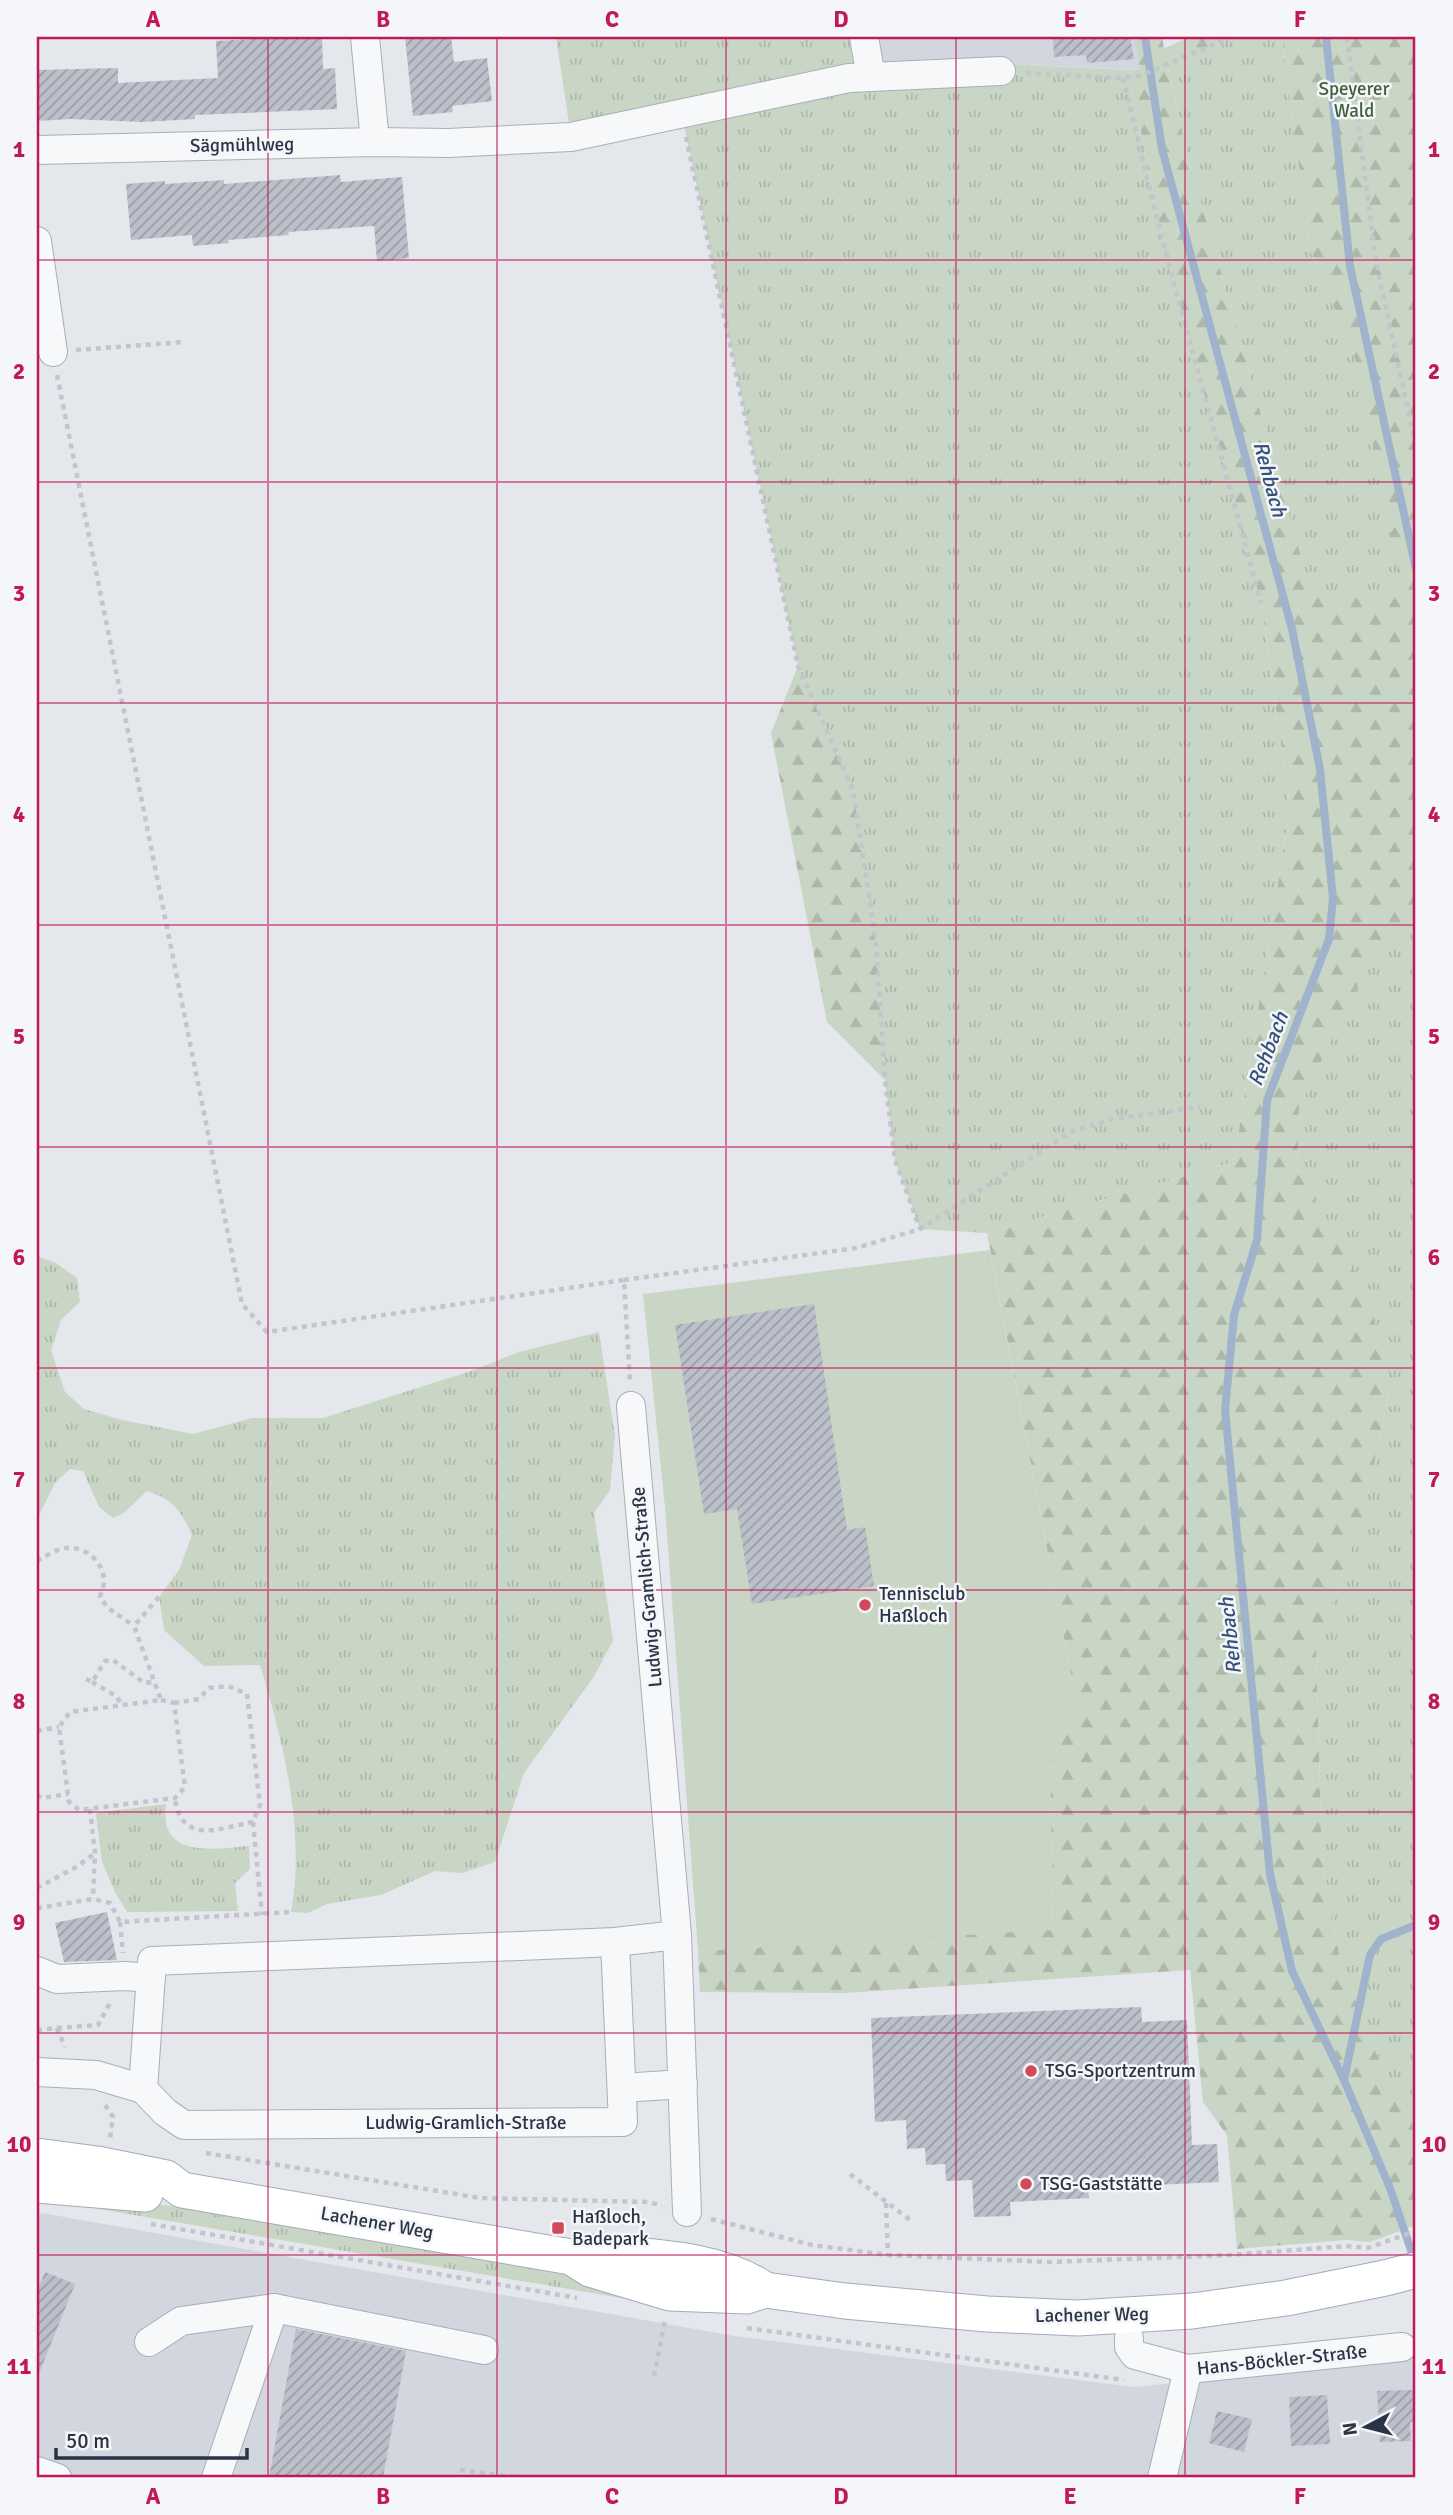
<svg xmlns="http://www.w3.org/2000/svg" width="1453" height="2515" viewBox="0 0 1453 2515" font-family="Signika,sans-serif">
	<defs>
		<pattern id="grass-tufts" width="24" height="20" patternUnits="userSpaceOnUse" patternTransform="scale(1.75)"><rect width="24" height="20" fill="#c9d6c5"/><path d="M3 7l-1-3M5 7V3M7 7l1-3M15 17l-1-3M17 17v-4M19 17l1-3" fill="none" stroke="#adb8ab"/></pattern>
		<pattern id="forest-firs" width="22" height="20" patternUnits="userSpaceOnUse" patternTransform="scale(1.75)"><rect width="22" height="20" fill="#c9d6c5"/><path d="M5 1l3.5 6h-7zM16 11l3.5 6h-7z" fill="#adb8ab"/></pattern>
		<pattern id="building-hatch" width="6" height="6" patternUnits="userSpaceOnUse" patternTransform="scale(1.75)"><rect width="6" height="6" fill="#bbc0ca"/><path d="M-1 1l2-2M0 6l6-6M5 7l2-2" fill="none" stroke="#989da6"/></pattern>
	</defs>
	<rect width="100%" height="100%" fill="#e4e7ec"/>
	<g fill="#d2d6de">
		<polygon points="849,37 1134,37 1140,70 1001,64 855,70"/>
		<polygon points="42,2213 734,2336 1134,2387 1173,2383 1416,2342 1416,2478 37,2478 37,2215"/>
	</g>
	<g fill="url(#grass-tufts)">
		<polygon points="556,37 849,37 855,70 1001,64 1129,70 1161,235 1261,603 1290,807 1234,1162 987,1233 920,1229 895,1160 885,1080 876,943 853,790 798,666 682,116 571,137"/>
		<polygon points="1231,37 1282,37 1310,250 1361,374 1403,594 1311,593 1185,145 1167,63"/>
		<polygon points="1416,909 1416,2130 1378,2058 1340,1960 1322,1858 1316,1647 1363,1517 1389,1392 1297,1171 1299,1107 1370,959"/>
		<path d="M37,1256l19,7 21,15 3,24 -19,18 -10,30 14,42 19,17 38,11 71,14 59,-16h71l151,-48 45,-18 80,-20 16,104 -5,54 -16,23 19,128 -20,37 -69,95 -29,89 -33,11 -27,-2 -54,24 -54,9 -19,9 -17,-1c15,-80 -8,-171 -31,-247l-56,1 -40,-36 -5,-33 20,-27 13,-35c-11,-24 -19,-36 -45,-44l-22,21 -12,6 -14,-11 -16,-36 -13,-2 -15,14 -18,36z"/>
		<path d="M166,1804c-8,55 47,45 83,42l1,23 -15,14 3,28 -111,1 -12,-20 -13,-30 -6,-49z"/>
		<polygon points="101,2200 187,2207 598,2278 657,2304 99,2209"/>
	</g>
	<g fill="url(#forest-firs)">
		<polygon points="1134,37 1162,37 1164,49 1188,37 1231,37 1167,64 1185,145 1311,592 1402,594 1361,374 1310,250 1282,37 1416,37 1416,909 1370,960 1299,1107 1297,1171 1370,1299 1389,1392 1363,1517 1316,1647 1322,1858 1340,1960 1378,2058 1416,2130 1416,2225 1370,2242 1346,2240 1237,2249 1227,2135 1203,2102 1190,1970 845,1993 700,1992 698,1951 1053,1929 1050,1769 1076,1702 987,1233 1234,1162 1290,807 1261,603 1161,235 1129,70 1140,70"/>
		<polygon points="798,666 853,790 876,943 885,1080 827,1022 771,733"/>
	</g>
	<polygon fill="#c9d6c5" points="990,1250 1076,1702 1050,1769 1053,1930 698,1951 665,1507 643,1294"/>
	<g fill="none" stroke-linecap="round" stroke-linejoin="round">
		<g stroke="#9fb4cc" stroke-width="8">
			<polyline points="1145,37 1162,149 1292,629 1320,769 1333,898 1329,939 1267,1100 1257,1240 1234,1315 1225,1410 1270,1874 1292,1971 1344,2080 1390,2188 1415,2262"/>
			<polyline points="1326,37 1350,266 1416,569"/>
			<polyline points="1344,2080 1370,1955 1381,1939 1416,1925"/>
		</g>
	</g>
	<g fill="url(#building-hatch)">
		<polygon points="290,37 322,37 323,69 335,68 337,109 195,115 195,119 143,122 71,119 37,121 37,70 118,68 118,83 218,78 216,41"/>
		<polygon points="405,37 451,37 454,62 487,58 492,101 452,106 453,112 413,116"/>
		<polygon points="1053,37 1130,37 1134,59 1087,63 1086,55 1054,57"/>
		<polygon points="340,175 341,182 402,177 409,258 377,261 374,226 288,232 289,235 228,240 229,243 193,246 192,235 131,240 126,184 165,181 165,184 224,180 224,184"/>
		<polygon points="814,1304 847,1530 865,1527 874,1586 752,1604 737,1509 704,1514 675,1325"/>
		<polygon points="107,1912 117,1960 64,1962 55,1923"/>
		<polygon points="1141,2007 1142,2022 1187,2020 1192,2145 1217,2144 1219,2182 1088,2188 1089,2198 1010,2202 1011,2216 974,2217 972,2180 946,2181 945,2164 926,2165 925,2148 907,2149 906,2120 875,2122 871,2018"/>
		<polygon points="45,2272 75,2284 38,2376 37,2292"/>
		<polygon points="296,2329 406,2351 383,2478 269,2478"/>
		<polygon points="1416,2390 1416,2421 1410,2422 1411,2441 1380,2442 1377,2391"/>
		<polygon points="1327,2395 1330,2444 1291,2446 1289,2397"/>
		<polygon points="1217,2411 1252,2419 1244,2452 1209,2443"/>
	</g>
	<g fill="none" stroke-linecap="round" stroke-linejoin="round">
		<g stroke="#a9aeb7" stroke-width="30">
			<g id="minor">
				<polyline points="365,37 375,142"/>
				<polyline points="864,37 871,77"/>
				<polyline points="37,150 375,142 448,143 571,137 849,78 1001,71"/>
				<polyline points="37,241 53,352"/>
				<polyline points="631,1406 677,1935 687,2212"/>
				<polyline points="37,1971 57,1979 125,1976 151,1978"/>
				<polyline points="37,2072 96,2075 143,2089 165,2112 184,2125 623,2122 615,1942"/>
				<polyline points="622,2088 683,2084"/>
				<polyline points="143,2089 152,1961 615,1942 677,1935"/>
				<polyline points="1129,2338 1129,2347 1135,2355 1188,2369"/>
				<polyline points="149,2342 181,2321 274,2308 484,2350"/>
				<polyline points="37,2471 57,2478"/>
				<polyline points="216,2478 274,2308"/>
				<polyline points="1162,2478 1188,2369 1402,2347"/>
			</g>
		</g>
		<g stroke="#a3abb8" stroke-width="37">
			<g id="major">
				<polyline points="37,2156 97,2164 166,2178 182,2190 571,2257 590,2269 670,2293 747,2296 765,2290 845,2301 987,2314 1078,2318 1192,2311 1286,2298 1385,2278 1416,2270"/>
				<polyline points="37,2185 145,2194"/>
				<path d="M580,2255l13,-3c56,5 125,5 172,38"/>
			</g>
		</g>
		<g stroke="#c2c5cb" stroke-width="4.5" stroke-dasharray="5 5" stroke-linecap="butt">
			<polyline points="1347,37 1376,262 1416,447"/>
			<polyline points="1026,73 1123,78 1140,76 1231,37"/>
			<polyline points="1123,78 1161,235 1261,603"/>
			<polyline points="686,137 798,666 853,790 876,943 885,1080 895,1160 920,1229"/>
			<polyline points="76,350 183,342"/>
			<polyline points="57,375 242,1304 267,1332 624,1280 630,1382"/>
			<polyline points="624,1280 856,1248 920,1229 1071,1132 1112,1119 1200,1107"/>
			<path d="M37,1561c9,-5 19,-12 30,-13 19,-2 37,15 37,33 0,5 -3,12 -4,16l8,11 26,18"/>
			<polyline points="159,1597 134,1626 161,1700"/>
			<polyline points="86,1679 92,1682 105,1661 113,1660 143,1682 155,1683"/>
			<polyline points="92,1682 116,1696 123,1706"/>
			<polygon points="161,1700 174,1703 185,1787 175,1798 79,1810 69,1802 59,1727 70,1712"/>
			<path d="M174,1703l25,-4 10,-11 19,-2 19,8 13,111 -7,17c-33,6 -72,24 -78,-24"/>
			<polyline points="37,1731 59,1727"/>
			<polyline points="37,1795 42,1798 68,1794"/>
			<polyline points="90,1809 95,1853 93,1899"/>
			<polyline points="253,1822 262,1915"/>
			<polyline points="37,1888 78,1866 95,1853"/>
			<polyline points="37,1908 93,1899 110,1903 120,1922 291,1912"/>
			<polyline points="120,1922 123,1953"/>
			<polyline points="57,2028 98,2025 110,2003"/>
			<polyline points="37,2030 57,2028 65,2047"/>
			<polyline points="105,2105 113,2117 110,2139"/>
			<polyline points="206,2153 480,2198 649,2202 662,2206"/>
			<polyline points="850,2174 910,2220"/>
			<polyline points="886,2203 888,2255"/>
			<polyline points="711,2219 812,2245 888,2255 1050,2262 1230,2255 1347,2246 1368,2248 1416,2231"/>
			<polyline points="151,2224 577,2298"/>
			<polyline points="747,2328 1124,2380"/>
			<polyline points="654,2376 665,2320"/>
			<polyline points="460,2470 523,2478"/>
		</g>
		<use href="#minor" stroke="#f7f8fa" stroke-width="28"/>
		<use href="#major" stroke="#fff" stroke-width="35"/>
	</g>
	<path fill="none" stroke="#c2185b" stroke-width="2" stroke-opacity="0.55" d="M268,37v2441M497,37v2441M726,37v2441M956,37v2441M1185,37v2441M37,260h1379M37,482h1379M37,703h1379M37,925h1379M37,1147h1379M37,1368h1379M37,1590h1379M37,1812h1379M37,2033h1379M37,2255h1379"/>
	<g fill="#d1495b" stroke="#f4f6f9" stroke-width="2.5">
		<circle cx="865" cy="1605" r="7"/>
		<circle cx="1031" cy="2071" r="7"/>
		<circle cx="1026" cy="2184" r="7"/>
		<rect x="551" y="2221" width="14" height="14" rx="3.5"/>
	</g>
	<g text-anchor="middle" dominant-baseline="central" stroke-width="5" stroke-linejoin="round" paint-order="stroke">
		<g font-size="19" fill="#3f6138" stroke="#f4f6f9">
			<text x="1354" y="89">Speyerer<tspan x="1354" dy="22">Wald</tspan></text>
		</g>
		<g font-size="19" fill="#2b3445" stroke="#f4f6f9">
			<text transform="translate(242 145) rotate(-1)">Sägmühlweg</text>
			<text transform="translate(647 1587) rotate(-95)">Ludwig-Gramlich-Straße</text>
			<text x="466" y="2123">Ludwig-Gramlich-Straße</text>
			<text transform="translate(377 2223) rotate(10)">Lachener Weg</text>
			<text transform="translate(1092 2315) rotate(-1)">Lachener Weg</text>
			<text transform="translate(1282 2360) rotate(-6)">Hans-Böckler-Straße</text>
		</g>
		<g font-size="19" fill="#2b3445" stroke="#f4f6f9" text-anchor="start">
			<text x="879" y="1594">Tennisclub<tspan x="879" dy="22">Haßloch</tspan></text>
			<text x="1045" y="2071">TSG-Sportzentrum</text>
			<text x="1040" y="2184">TSG-Gaststätte</text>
			<text x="572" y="2217">Haßloch,<tspan x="572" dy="22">Badepark</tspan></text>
		</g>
		<g font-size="21" font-style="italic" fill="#34527a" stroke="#f4f6f9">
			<text transform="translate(1270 479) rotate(75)">Rehbach</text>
			<text transform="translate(1268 1049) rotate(-69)">Rehbach</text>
			<text transform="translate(1230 1636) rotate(-96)">Rehbach</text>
		</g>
	</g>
	<rect width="1453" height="2515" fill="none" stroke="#f4f6f9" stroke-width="77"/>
	<g transform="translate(1366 2427) rotate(263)" stroke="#f4f6f9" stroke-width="5" paint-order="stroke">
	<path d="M0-5L12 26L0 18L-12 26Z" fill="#2b3445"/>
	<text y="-10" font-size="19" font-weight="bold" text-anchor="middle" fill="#2b3445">N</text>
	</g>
	<path d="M56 2448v10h191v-10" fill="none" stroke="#2b3445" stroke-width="3.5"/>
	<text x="66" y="2448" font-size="21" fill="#2b3445" stroke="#f4f6f9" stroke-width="5" paint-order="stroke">50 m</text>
	<rect x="38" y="38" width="1376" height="2438" fill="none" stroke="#c2185b" stroke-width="2.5"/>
	<g font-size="23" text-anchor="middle" font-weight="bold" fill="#c2185b">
		<text x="153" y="27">A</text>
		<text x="383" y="27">B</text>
		<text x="612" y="27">C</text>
		<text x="841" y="27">D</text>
		<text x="1070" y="27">E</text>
		<text x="1300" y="27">F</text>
		<text x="19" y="157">1</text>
		<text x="1434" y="157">1</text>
		<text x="19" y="379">2</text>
		<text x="1434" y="379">2</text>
		<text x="19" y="601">3</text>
		<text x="1434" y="601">3</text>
		<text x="19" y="822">4</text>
		<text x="1434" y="822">4</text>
		<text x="19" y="1044">5</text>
		<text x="1434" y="1044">5</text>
		<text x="19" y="1265">6</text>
		<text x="1434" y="1265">6</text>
		<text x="19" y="1487">7</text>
		<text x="1434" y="1487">7</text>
		<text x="19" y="1709">8</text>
		<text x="1434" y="1709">8</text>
		<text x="19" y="1930">9</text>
		<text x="1434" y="1930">9</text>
		<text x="19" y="2152">10</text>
		<text x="1434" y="2152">10</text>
		<text x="19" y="2374">11</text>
		<text x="1434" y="2374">11</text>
		<text x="153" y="2504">A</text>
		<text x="383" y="2504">B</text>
		<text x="612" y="2504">C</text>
		<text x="841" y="2504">D</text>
		<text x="1070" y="2504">E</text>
		<text x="1300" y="2504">F</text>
	</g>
</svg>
